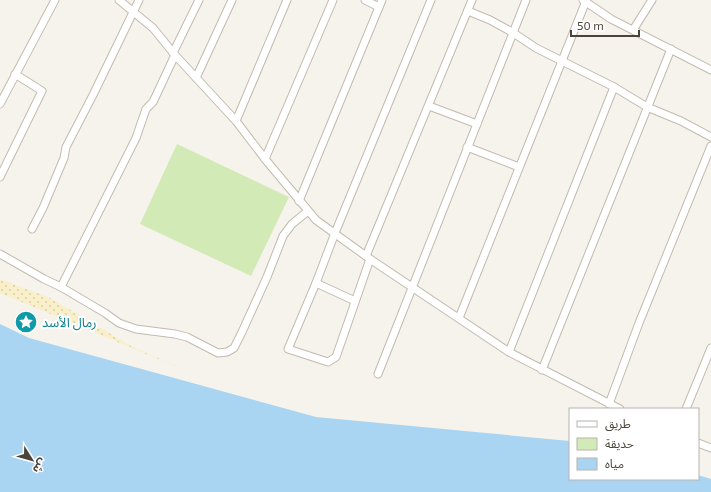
<svg xmlns="http://www.w3.org/2000/svg" width="711" height="492" viewBox="0 0 711 492" font-family="'Exo 2','Noto Sans Arabic',sans-serif">
	<defs>
		<pattern id="sand-dots" width="8" height="8" patternUnits="userSpaceOnUse"><rect width="8" height="8" fill="#f9efc9"/><path d="M2 2h.1M6 6h.1" fill="none" stroke="#d7cead" stroke-width="1.8" stroke-linecap="round"/></pattern>
	</defs>
	<rect width="100%" height="100%" fill="#f6f3ec"/>
	<polygon fill="url(#sand-dots)" points="0,279 50,298 131,346 185,370 0,293"/>
	<polygon fill="#d2eab5" points="177,144 289,197 251,276 140,224"/>
	<polygon fill="#a9d4f2" points="0,324 29,338 316,417 570,441 570,479 698,479 698,475 711,479 711,492 0,492"/>
	<g fill="none" stroke-linecap="round" stroke-linejoin="round">
		<g stroke="#c2bbae" stroke-width="9">
			<g id="minor">
				<polyline points="119,0 153,28 175,55 236,121 265,159 316,220 370,259 509,352 620,409"/>
				<polyline points="365,0 379,7"/>
				<polyline points="583,0 611,19 711,70"/>
				<polyline points="468,11 490,20 512,32 536,48 614,87 647,107 681,121 711,137"/>
				<polyline points="633,30 652,0"/>
				<polyline points="173,53 199,0"/>
				<polyline points="196,78 232,0"/>
				<polyline points="0,104 55,0"/>
				<polyline points="429,106 477,124"/>
				<polyline points="236,121 287,0"/>
				<polyline points="467,147 519,167"/>
				<polyline points="265,159 333,0"/>
				<polyline points="0,177 42,91 15,74"/>
				<polyline points="299,201 382,0"/>
				<polyline points="32,229 43,208 64,158 66,147 93,95 139,0"/>
				<polyline points="0,254 44,279 61,287 105,313 119,323 136,329 175,334 187,337 218,353 227,352 234,348 242,332 267,277 283,236 292,224 308,211"/>
				<polyline points="366,256 472,0"/>
				<polyline points="370,259 336,357 328,362 288,349 316,283 335,233 431,0"/>
				<polyline points="316,283 355,301"/>
				<polyline points="61,287 136,138 146,109 153,102 175,55"/>
				<polyline points="459,318 586,1"/>
				<polyline points="509,352 614,87"/>
				<polyline points="542,370 671,49"/>
				<polyline points="378,374 526,0"/>
				<polyline points="609,404 639,323 711,146"/>
				<polyline points="686,409 711,348"/>
				<polyline points="698,443 711,448"/>
			</g>
		</g>
		<use href="#minor" stroke="#fff" stroke-width="7"/>
	</g>
	<defs>
		<g id="sight-disc" transform="scale(1.15)"><circle r="9.5" fill="#0f9aa8" stroke="#fff"/><path d="M0-6L1.8-2.2L6-1.7L2.9 1.2L3.7 5.4L0 3.3L-3.7 5.4L-2.9 1.2L-6-1.7L-1.8-2.2Z" fill="#fff"/></g>
	</defs>
	<g fill-rule="evenodd">
		<use href="#sight-disc" x="26" y="322"/>
	</g>
	<g text-anchor="middle" dominant-baseline="central" stroke-width="4" stroke-linejoin="round" paint-order="stroke">
		<g font-size="13" fill="#0d838f" stroke="#fff" text-anchor="start">
			<text x="42" y="322">رمال الأسد</text>
		</g>
	</g>
	<rect x="569" y="408" width="130" height="72" fill="#ffffff" stroke="#b7b4b0"/>
	<rect x="577" y="421" width="20" height="6" fill="#ffffff" stroke="#b7b4b0"/>
	<text x="605" y="428" font-size="12" fill="#4b4439">طريق</text>
	<rect x="577" y="438" width="20" height="12" fill="#d2eab5" stroke="#b7b4b0"/>
	<text x="605" y="448" font-size="12" fill="#4b4439">حديقة</text>
	<rect x="577" y="458" width="20" height="12" fill="#a9d4f2" stroke="#b7b4b0"/>
	<text x="605" y="468" font-size="12" fill="#4b4439">مياه</text>
	<g transform="translate(32 460) rotate(127)" stroke="#ffffff" stroke-width="3" paint-order="stroke">
	<path d="M0-3L7 15L0 10L-7 15Z" fill="#4b4439"/>
	<text y="-6" font-size="11" font-weight="bold" text-anchor="middle" fill="#4b4439">ش</text>
	</g>
	<path d="M571 30v6h68v-6" fill="none" stroke="#4b4439" stroke-width="2"/>
	<text x="577" y="30" font-size="12" fill="#4b4439" stroke="#ffffff" stroke-width="3" paint-order="stroke">50 m</text>
</svg>
